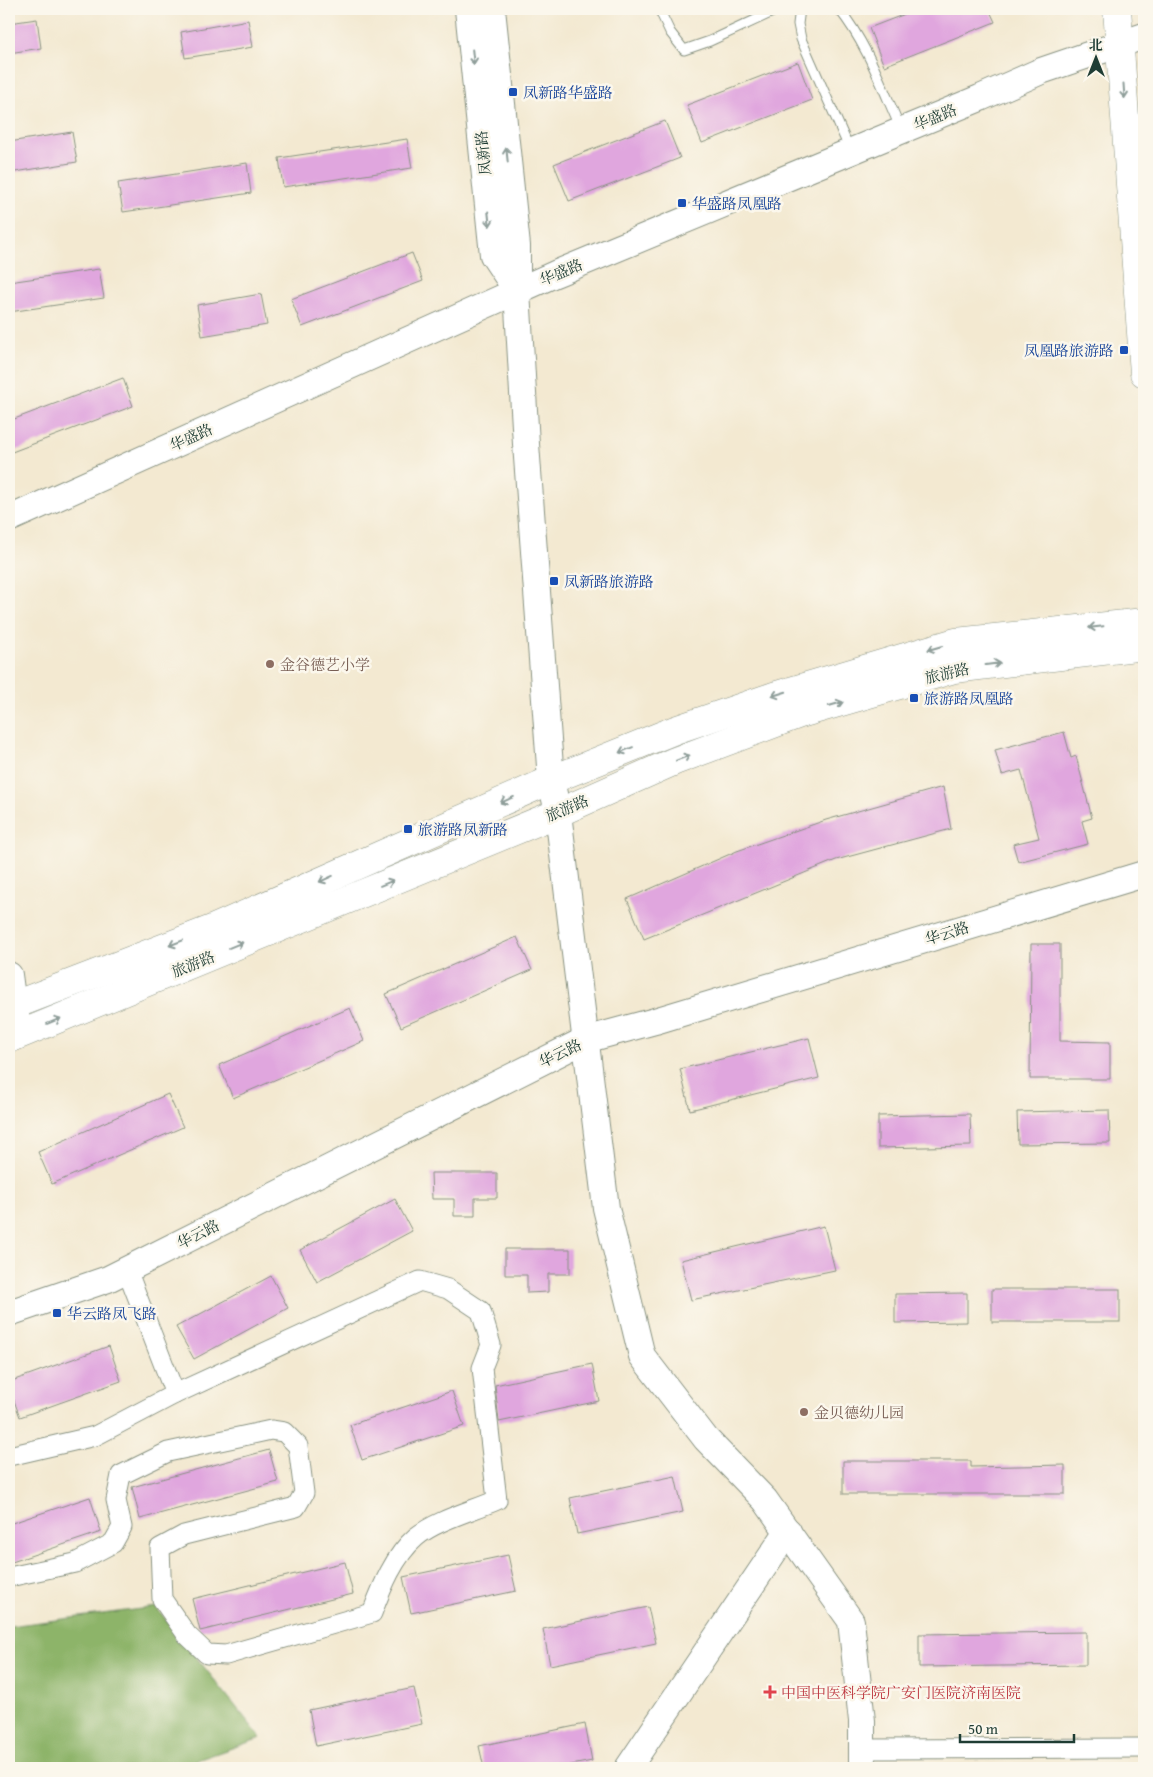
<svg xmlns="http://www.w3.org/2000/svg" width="1153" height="1777" viewBox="0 0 1153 1777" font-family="'Gentium Book Plus','Noto Serif SC',serif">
	<rect width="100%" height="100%" fill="#fbf7ec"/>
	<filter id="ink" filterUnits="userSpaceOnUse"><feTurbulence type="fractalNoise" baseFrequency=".02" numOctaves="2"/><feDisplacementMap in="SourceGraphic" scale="10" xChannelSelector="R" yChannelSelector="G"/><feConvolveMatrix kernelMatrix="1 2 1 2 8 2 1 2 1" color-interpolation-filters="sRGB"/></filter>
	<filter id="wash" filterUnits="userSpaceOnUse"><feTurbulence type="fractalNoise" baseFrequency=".0096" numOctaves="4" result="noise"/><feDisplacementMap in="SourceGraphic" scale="20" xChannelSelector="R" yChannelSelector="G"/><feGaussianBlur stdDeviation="1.12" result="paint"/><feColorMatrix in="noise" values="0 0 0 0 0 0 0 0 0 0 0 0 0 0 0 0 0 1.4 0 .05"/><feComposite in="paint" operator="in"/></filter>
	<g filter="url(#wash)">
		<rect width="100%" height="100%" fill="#f3e9d1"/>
		<polygon fill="#8db469" stroke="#56784e" points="156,1607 261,1738 174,1768 9,1768 9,1626"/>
		<g id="blocks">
			<g fill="#e0a6de">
				<polygon points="918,9 989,9 995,22 884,66 869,28"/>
				<polygon points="37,19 41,48 9,53 9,23"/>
				<polygon points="248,20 253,47 185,58 181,32"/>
				<polygon points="798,62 812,100 702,143 687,105"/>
				<polygon points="665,121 680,158 569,201 554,164"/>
				<polygon points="72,132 77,162 9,173 9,142"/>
				<polygon points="407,139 412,168 283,187 279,158"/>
				<polygon points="247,163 251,193 123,212 118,183"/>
				<polygon points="412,253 423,281 302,327 291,299"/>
				<polygon points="99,269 104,298 9,312 9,282"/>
				<polygon points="261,294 267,325 202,336 197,305"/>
				<polygon points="123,378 133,406 12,452 9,444 9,421"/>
				<polygon points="1064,732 1071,758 1076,756 1092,818 1082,821 1088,844 1018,862 1013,844 1039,838 1021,770 1002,775 995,750"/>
				<polygon points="943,787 951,829 836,860 644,939 627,899 737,851 826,820"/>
				<polygon points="517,937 532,970 401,1027 386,994"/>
				<polygon points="1031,944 1060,944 1060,1041 1110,1042 1110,1079 1030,1079"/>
				<polygon points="350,1008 364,1041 233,1098 219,1065"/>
				<polygon points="809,1038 819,1078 690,1110 680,1069"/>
				<polygon points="168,1094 183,1127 52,1184 38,1152"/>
				<polygon points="1109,1110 1110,1143 1018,1144 1017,1112"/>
				<polygon points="970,1114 971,1146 878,1148 878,1116"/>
				<polygon points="431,1173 497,1173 497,1198 475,1198 475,1216 454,1216 454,1199 432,1199"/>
				<polygon points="395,1199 412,1231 317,1282 300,1250"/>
				<polygon points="824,1226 835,1270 691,1300 681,1260"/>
				<polygon points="505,1249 570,1249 570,1274 548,1274 548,1292 527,1293 527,1275 505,1275"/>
				<polygon points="271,1276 288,1308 194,1359 176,1327"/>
				<rect x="992" y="1289" width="128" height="33"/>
				<polygon points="967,1293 967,1322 895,1323 895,1294"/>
				<polygon points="109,1346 121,1381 20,1417 9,1387 9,1382"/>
				<polygon points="592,1364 599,1401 499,1422 495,1385"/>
				<polygon points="452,1391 464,1426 362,1460 350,1425"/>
				<polygon points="269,1450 278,1482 140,1519 132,1487"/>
				<polygon points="843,1461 971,1461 971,1467 1065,1465 1065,1494 843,1494"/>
				<polygon points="675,1476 683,1512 577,1534 570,1498"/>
				<polygon points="90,1497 101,1532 9,1563 9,1524"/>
				<polygon points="508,1555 516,1591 411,1613 403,1577"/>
				<polygon points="345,1562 353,1594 200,1631 192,1599"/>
				<polygon points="648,1607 656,1643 550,1665 543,1629"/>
				<polygon points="1086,1632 1086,1665 919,1667 919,1634"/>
				<polygon points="414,1688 422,1724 316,1746 309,1710"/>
				<polygon points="585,1724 592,1761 556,1768 484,1768 479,1746"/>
			</g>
		</g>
	</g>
	<g filter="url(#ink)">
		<use href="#blocks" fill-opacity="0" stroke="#899382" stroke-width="1"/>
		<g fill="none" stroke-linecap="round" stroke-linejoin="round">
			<g stroke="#899382" stroke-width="11">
				<g id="lane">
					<polyline points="659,9 670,32 684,50 710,41 779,9"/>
					<polyline points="800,9 798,24 801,39 850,150"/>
					<path d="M839,9c28,35 43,78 61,118"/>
				</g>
			</g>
			<g stroke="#899382" stroke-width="21">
				<g id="street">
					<polyline points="9,1456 95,1436 175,1394 127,1270"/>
					<path d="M9,1577l66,-14 38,-20 9,-16 -6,-27 5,-25 47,-23 103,-22 13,2 14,14 6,47 -8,14 -112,28 -24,13 2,51 25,36 20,19 19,1 146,-42c10,-26 22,-57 44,-76 21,-17 56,-26 81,-37l-15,-132 9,-23 -10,-34 -33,-22 -28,-8 -245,113"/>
					<polyline points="862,1749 1144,1748"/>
				</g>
			</g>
			<g stroke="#899382" stroke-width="28">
				<g id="secondary">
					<polyline points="468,9 493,255 517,291"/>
					<polyline points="492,9 517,246 517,291 526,444 551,780 558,813 606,1208 642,1356 706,1439 765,1500 851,1621 862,1721 862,1768"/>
					<polyline points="9,519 555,274 980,98 1041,71 1144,36"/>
					<polyline points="9,975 13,1005 21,1034"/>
					<polyline points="9,1313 108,1279 585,1040 655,1021 1144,874"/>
					<polyline points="628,1768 788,1531"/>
				</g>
			</g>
			<g stroke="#899382" stroke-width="29">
				<g id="primary">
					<polyline points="1117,9 1144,373"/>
					<polyline points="9,1007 212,929 551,780 675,730 774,696 956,642 1144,622"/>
					<polyline points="9,1039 558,813 675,761 800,714 954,669 1144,646"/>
				</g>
			</g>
			<use href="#lane" stroke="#fff" stroke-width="9"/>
			<use href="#street" stroke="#fff" stroke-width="19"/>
			<use href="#secondary" stroke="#fff" stroke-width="26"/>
			<use href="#primary" stroke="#fff" stroke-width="28"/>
		</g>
		<defs><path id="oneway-shaft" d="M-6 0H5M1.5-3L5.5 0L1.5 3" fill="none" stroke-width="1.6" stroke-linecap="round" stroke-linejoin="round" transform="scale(1.25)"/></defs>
		<g stroke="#8f9e9a">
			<use href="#oneway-shaft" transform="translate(473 57) rotate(84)"/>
			<use href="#oneway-shaft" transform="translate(1124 91) rotate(86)"/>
			<use href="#oneway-shaft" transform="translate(507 155) rotate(-96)"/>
			<use href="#oneway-shaft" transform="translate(489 219) rotate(84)"/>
			<use href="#oneway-shaft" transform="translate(1096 627) rotate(174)"/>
			<use href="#oneway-shaft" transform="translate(935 648) rotate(164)"/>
			<use href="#oneway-shaft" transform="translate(993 664) rotate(-7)"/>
			<use href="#oneway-shaft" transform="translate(779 694) rotate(163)"/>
			<use href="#oneway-shaft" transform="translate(836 704) rotate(-16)"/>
			<use href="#oneway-shaft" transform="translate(626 750) rotate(158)"/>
			<use href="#oneway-shaft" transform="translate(683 758) rotate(-21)"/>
			<use href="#oneway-shaft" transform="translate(507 800) rotate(156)"/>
			<use href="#oneway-shaft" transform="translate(326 879) rotate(156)"/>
			<use href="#oneway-shaft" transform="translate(387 883) rotate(-22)"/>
			<use href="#oneway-shaft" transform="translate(176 943) rotate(159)"/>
			<use href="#oneway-shaft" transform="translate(236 945) rotate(-22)"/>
			<use href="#oneway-shaft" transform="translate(54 1021) rotate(-22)"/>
		</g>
	</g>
	<g fill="#1a4fb4" stroke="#fbf7ec" stroke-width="2">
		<rect x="508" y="87" width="10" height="10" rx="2.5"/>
		<rect x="677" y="198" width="10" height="10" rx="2.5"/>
		<rect x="1119" y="345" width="10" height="10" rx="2.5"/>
		<rect x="549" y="576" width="10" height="10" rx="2.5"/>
		<rect x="909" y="693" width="10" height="10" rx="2.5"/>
		<rect x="403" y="824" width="10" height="10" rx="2.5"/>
		<rect x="52" y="1308" width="10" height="10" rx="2.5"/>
	</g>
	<g fill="#8d6e63" stroke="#fbf7ec" stroke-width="2">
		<circle cx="270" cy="664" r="5"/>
		<circle cx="804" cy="1412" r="5"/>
	</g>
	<path fill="#e0444e" stroke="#fbf7ec" stroke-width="2" d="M767.5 1684.5h5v5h5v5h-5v5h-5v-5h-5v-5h5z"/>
	<g text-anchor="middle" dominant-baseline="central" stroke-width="5" stroke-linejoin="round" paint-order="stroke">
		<g font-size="15" fill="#164399" stroke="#fbf7ec" text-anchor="start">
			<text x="523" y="92">凤新路华盛路</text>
			<text x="692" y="203">华盛路凤凰路</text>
			<text x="1114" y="350" text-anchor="end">凤凰路旅游路</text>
			<text x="564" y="581">凤新路旅游路</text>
			<text x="924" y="698">旅游路凤凰路</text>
			<text x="418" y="829">旅游路凤新路</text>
			<text x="67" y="1313">华云路凤飞路</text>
		</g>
		<g font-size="15" fill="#1f3d34" stroke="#fbf7ec">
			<text transform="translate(935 117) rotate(-22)">华盛路</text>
			<text transform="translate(483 153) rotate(-96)">凤新路</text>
			<text transform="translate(561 272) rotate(-23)">华盛路</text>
			<text transform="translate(191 437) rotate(-24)">华盛路</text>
			<text transform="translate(947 673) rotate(-13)">旅游路</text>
			<text transform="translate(567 808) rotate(-23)">旅游路</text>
			<text transform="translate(947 933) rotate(-17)">华云路</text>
			<text transform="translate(193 964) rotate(-22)">旅游路</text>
			<text transform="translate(560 1053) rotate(-26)">华云路</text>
			<text transform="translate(198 1234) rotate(-27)">华云路</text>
		</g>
		<g font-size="15" fill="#785e54" stroke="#fbf7ec" text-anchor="start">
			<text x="280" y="664">金谷德艺小学</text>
			<text x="814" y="1412">金贝德幼儿园</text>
		</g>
		<g font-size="15" fill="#be3a42" stroke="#fbf7ec" text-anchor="start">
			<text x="781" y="1692">中国中医科学院广安门医院济南医院</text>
		</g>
	</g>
	<rect width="1153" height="1777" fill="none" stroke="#fbf7ec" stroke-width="30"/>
	<g transform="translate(1096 58)" stroke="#fbf7ec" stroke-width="4" paint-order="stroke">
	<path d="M0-4L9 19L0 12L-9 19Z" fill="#1f3d34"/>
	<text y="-8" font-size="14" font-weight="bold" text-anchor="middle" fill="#1f3d34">北</text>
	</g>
	<path d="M960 1734v8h114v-8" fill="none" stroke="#1f3d34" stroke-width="2.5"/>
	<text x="968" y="1734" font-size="15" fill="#1f3d34" stroke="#fbf7ec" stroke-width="4" paint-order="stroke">50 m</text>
</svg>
